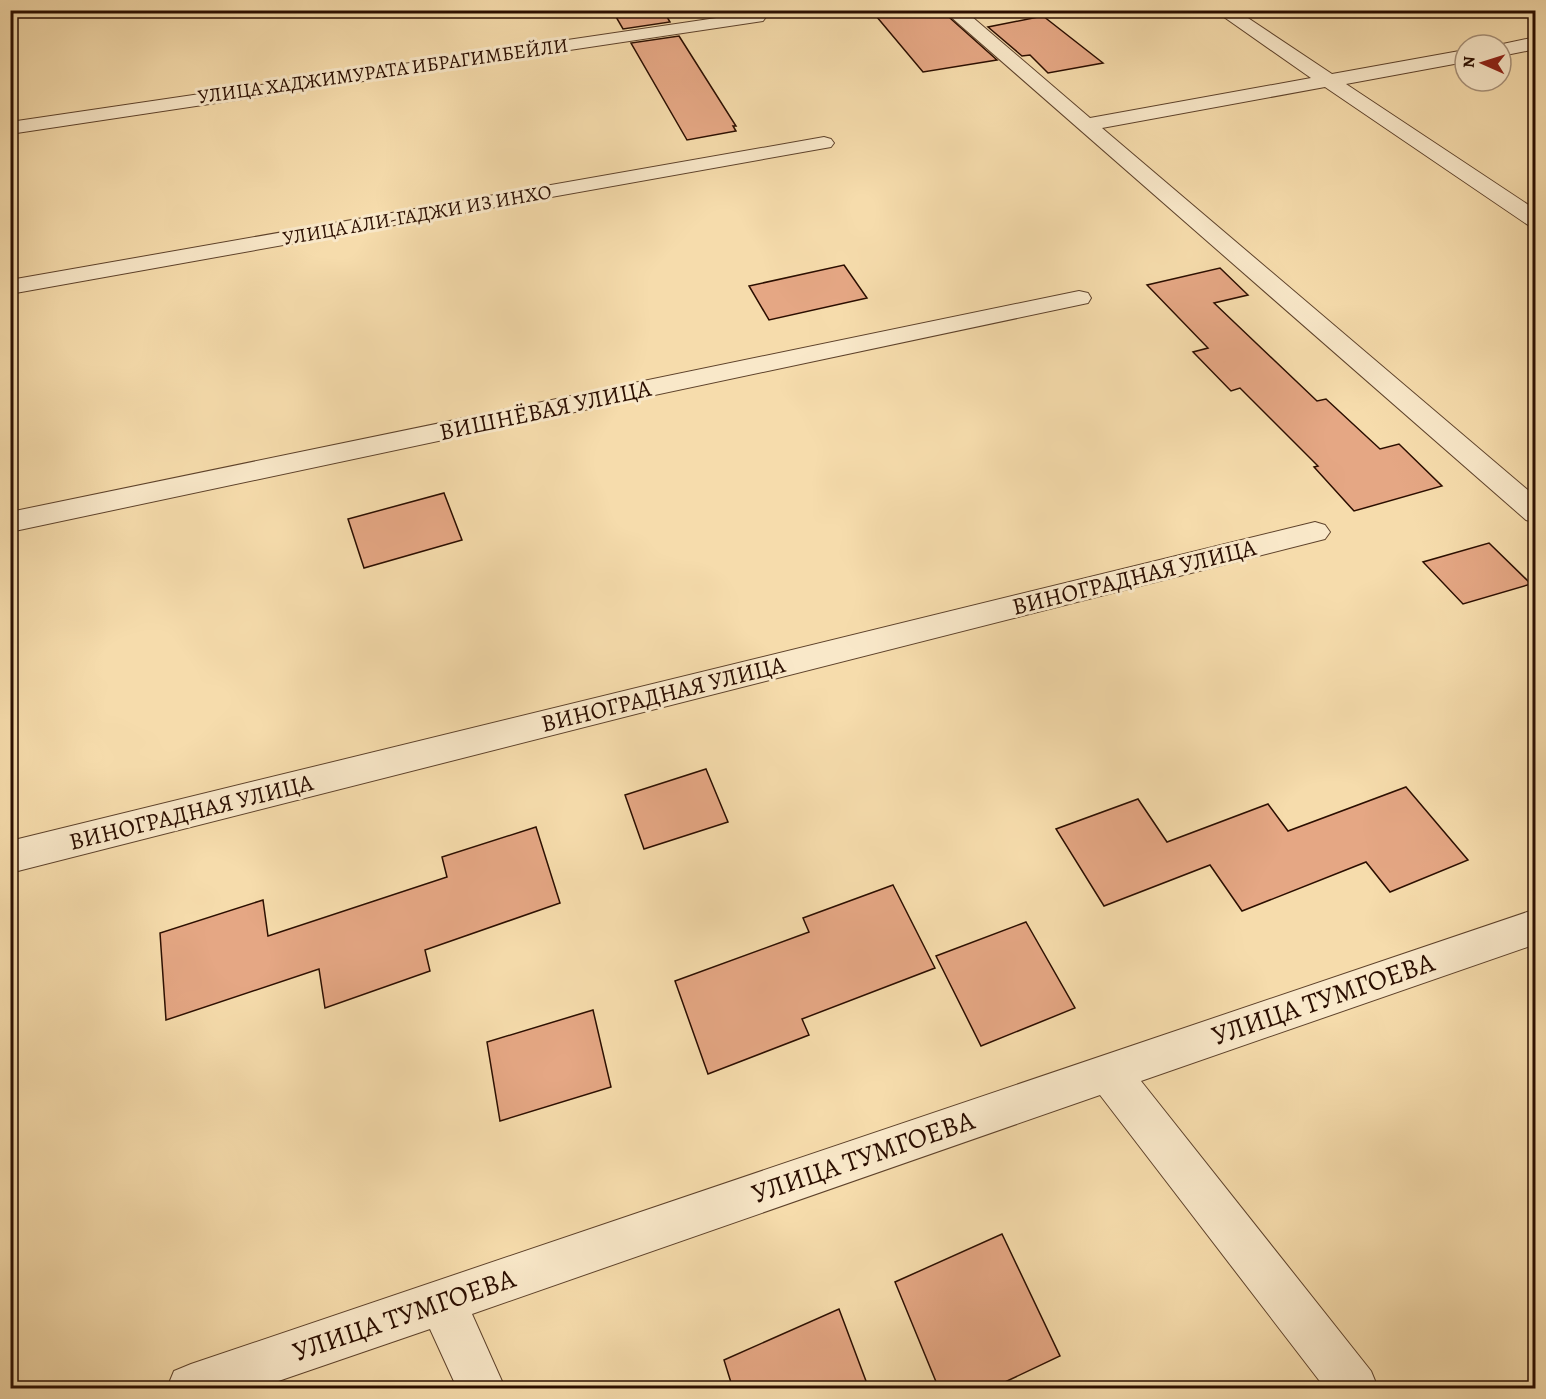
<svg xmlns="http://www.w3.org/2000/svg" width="1546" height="1399" viewBox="0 0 1546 1399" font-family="Alegreya,serif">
	<rect width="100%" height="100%" fill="#f6dcac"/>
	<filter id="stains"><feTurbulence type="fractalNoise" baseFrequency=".00333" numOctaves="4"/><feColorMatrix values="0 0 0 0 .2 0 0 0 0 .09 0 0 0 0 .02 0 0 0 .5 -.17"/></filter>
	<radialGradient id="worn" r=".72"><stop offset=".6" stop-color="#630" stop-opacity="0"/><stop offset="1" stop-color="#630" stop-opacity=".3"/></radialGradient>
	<g fill="#e5a784" stroke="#2b0e00" stroke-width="1.5">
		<polygon points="612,10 663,10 670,22 623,29"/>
		<polygon points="871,10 941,10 997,60 923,72"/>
		<polygon points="1043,16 1103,63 1048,73 1030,55 1022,56 988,27"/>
		<polygon points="679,36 736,126 733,126 736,131 687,140 631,43"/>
		<polygon points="844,265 867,298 769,320 749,286"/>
		<polygon points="1220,268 1248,295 1214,303 1317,401 1326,399 1380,449 1399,444 1442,486 1354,511 1314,467 1318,466 1240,388 1231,391 1193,352 1208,348 1147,285"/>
		<polygon points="444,493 462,540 364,568 348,519"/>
		<polygon points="1489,543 1531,584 1463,604 1423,562"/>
		<polygon points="706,769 728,822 644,849 625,795"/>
		<polygon points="1406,787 1468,860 1390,892 1366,862 1242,911 1210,865 1104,906 1056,829 1138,799 1167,842 1268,804 1288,831"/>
		<polygon points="536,827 560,903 425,950 430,971 325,1008 319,969 166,1020 160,933 263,900 268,936 447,877 442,857"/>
		<polygon points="893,885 935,968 802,1019 809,1035 708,1074 675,981 809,932 803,918"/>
		<polygon points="1026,922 1075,1008 981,1046 936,956"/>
		<polygon points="593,1010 611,1087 500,1121 487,1042"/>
		<polygon points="1002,1234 1060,1356 990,1389 939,1389 895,1282"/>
		<polygon points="839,1309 869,1389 733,1389 724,1360"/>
	</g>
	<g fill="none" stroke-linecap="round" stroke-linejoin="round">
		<g stroke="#5e422b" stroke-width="2">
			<g id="street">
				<polygon points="943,10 964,10 1090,118 1311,78 1214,10 1236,10 1332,74 1465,50 1465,62 1346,84 1536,210 1536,227 1528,225 1325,87 1102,128 1536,497 1536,523 1526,520"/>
				<polygon points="1526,10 1536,10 1536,16"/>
				<polygon points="757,12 763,13 766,17 763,21 10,134 10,122"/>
				<polygon points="1536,37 1536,49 1501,56 1501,45 1498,45"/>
				<polygon points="824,137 831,139 834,143 831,147 10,294 10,280"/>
				<polygon points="1079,291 1088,293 1091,298 1088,303 10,532 10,512"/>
				<polygon points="1315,522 1325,525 1330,532 1325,539 10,873 10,841"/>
				<polygon points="1536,909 1536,944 1141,1081 1371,1371 1378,1388 1325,1388 1100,1095 472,1314 505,1388 457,1388 430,1329 258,1388 167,1388 174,1371 191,1364"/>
			</g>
		</g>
		<use href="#street" fill="#f9e8c9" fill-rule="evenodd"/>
	</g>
	<g text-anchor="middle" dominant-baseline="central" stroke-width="6" stroke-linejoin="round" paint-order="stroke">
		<g font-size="20" fill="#2b0e00" stroke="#f9e8c9">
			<text transform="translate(383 71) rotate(-8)">УЛИЦА ХАДЖИМУРАТА ИБРАГИМБЕЙЛИ</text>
			<text transform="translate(417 215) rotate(-10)">УЛИЦА АЛИ-ГАДЖИ ИЗ ИНХО</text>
		</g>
		<g font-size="24" fill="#2b0e00" stroke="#f9e8c9">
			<text transform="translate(545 410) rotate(-12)">ВИШНЁВАЯ УЛИЦА</text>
			<text transform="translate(1134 577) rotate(-14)">ВИНОГРАДНАЯ УЛИЦА</text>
			<text transform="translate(663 694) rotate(-14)">ВИНОГРАДНАЯ УЛИЦА</text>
			<text transform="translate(191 812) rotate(-14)">ВИНОГРАДНАЯ УЛИЦА</text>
		</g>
		<g font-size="28" fill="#2b0e00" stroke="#f9e8c9">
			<text transform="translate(1323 999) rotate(-19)">УЛИЦА ТУМГОЕВА</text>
			<text transform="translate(863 1157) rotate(-19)">УЛИЦА ТУМГОЕВА</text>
			<text transform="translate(404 1315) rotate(-19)">УЛИЦА ТУМГОЕВА</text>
		</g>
	</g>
	<rect width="1546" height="1399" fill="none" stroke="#f6dcac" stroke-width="36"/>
	<rect x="12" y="12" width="1522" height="1375" fill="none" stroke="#2b0e00" stroke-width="3"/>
	<rect x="18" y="18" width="1510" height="1363" fill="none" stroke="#2b0e00" stroke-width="1.5"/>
	<g transform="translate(1483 63) rotate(273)"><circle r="28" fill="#f9e8c9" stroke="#a79179" stroke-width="1.5"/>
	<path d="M0-4.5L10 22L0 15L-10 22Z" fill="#8f2418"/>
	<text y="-9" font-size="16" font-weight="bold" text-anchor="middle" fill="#2b0e00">N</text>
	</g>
	<rect width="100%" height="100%" filter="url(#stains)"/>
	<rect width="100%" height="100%" fill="url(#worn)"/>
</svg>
